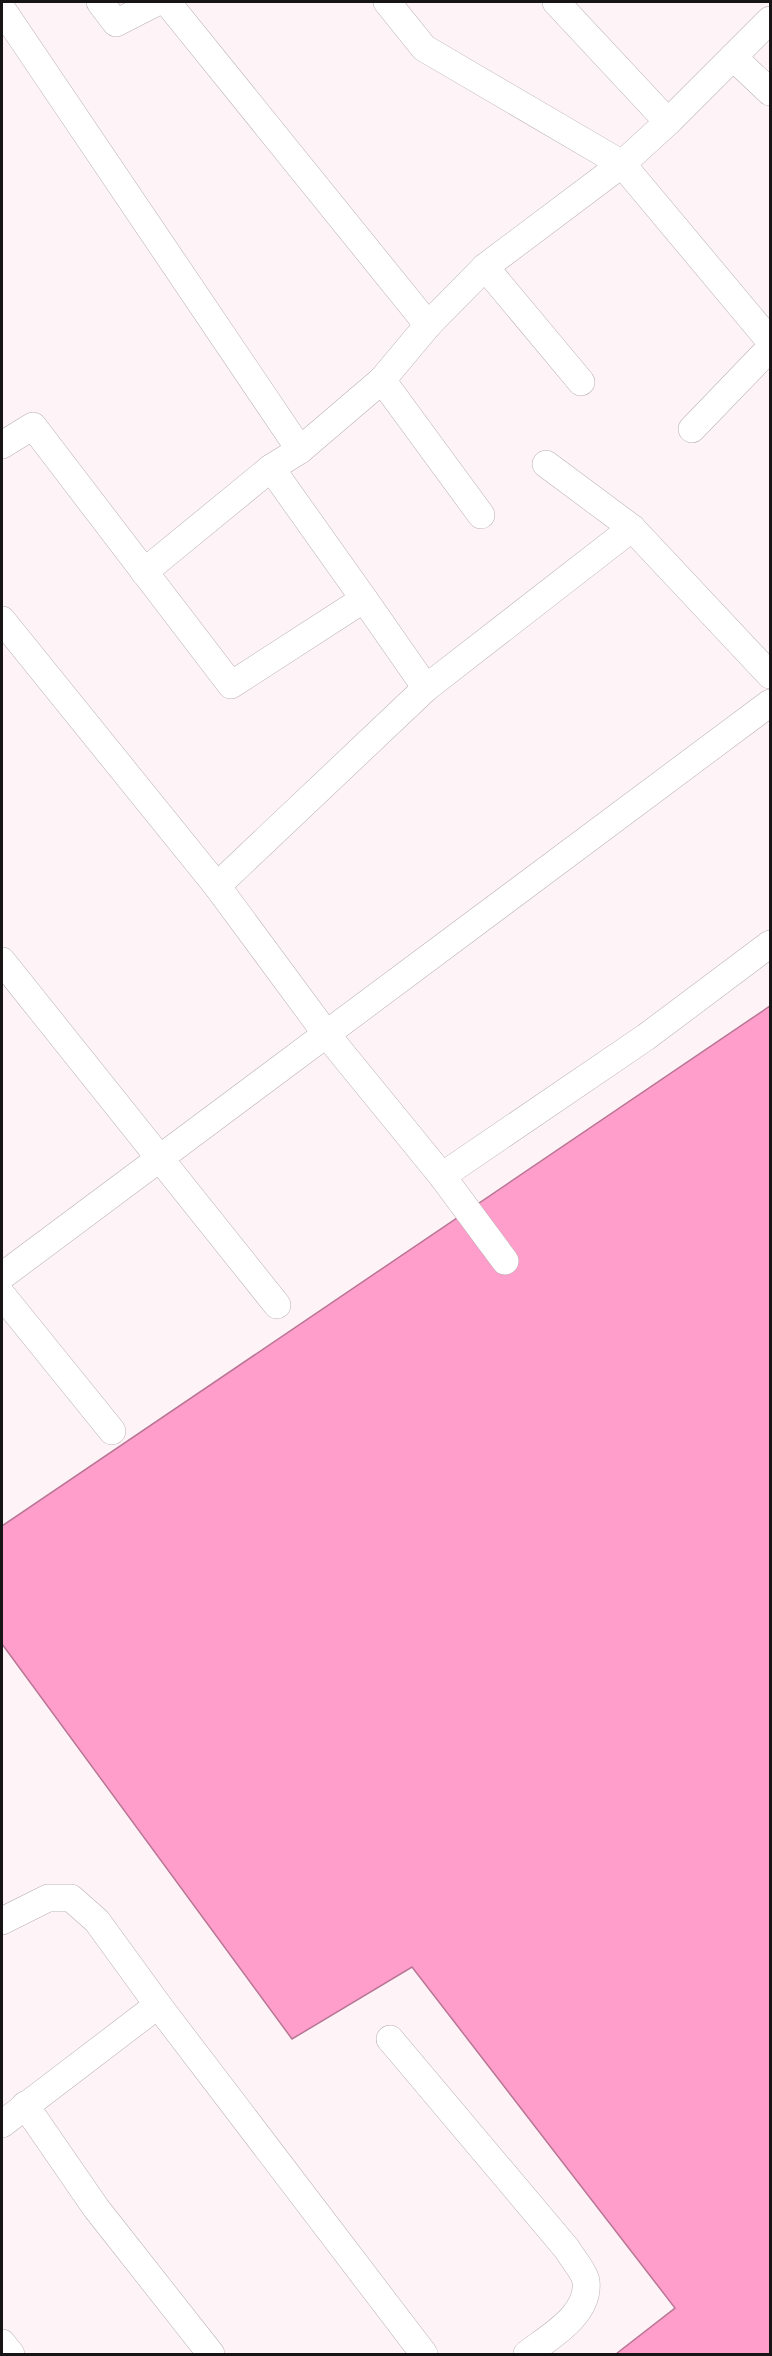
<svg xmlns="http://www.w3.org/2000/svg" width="772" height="2356" viewBox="0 0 772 2356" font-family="'Exo 2',sans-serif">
	<rect width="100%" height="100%" fill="#fef4f8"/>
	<polygon fill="#ff9ecb" stroke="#b97594" stroke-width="1.5" points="770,1006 770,2354 616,2354 675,2308 412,1967 292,2039 2,1644 2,1526"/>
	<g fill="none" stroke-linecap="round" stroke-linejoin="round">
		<g stroke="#bab0b4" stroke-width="28">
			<g id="street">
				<polyline points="100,2 116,23 157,2"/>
				<polyline points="167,2 428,325"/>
				<polyline points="387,2 424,48 622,164 770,341"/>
				<polyline points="556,2 668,122"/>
				<polyline points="2,9 300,450"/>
				<polyline points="733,57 770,92"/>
				<polyline points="485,267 581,382"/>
				<polyline points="382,380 481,515"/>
				<polyline points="692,429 770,348"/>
				<polyline points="2,445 33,426 231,685 364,599 271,468"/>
				<polyline points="546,464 632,528"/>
				<polyline points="144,572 271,468 300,450 382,380 428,325 485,267 622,164 668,122 770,20"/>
				<polyline points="364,599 426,688"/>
				<polyline points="2,620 217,886 327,1035 442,1176 505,1261"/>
				<polyline points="217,886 426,688 632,528 770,675"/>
				<polyline points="2,961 277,1305"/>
				<polyline points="442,1176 646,1037 770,944"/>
				<polyline points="2,1276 770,703"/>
				<polyline points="2,1295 112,1431"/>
				<polyline points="2,1921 48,1898 71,1898 97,1921 158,2005 424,2354"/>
				<path d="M390,2039l177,210c5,9 17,22 19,32 4,34 -37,56 -59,73"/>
				<polyline points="25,2105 96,2208 211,2354"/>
				<polyline points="2,2124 158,2005"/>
				<polyline points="2,2343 11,2354"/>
			</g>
		</g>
		<use href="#street" stroke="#fff" stroke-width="27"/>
	</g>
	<rect width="772" height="2356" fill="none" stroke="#171415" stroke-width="6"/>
</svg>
